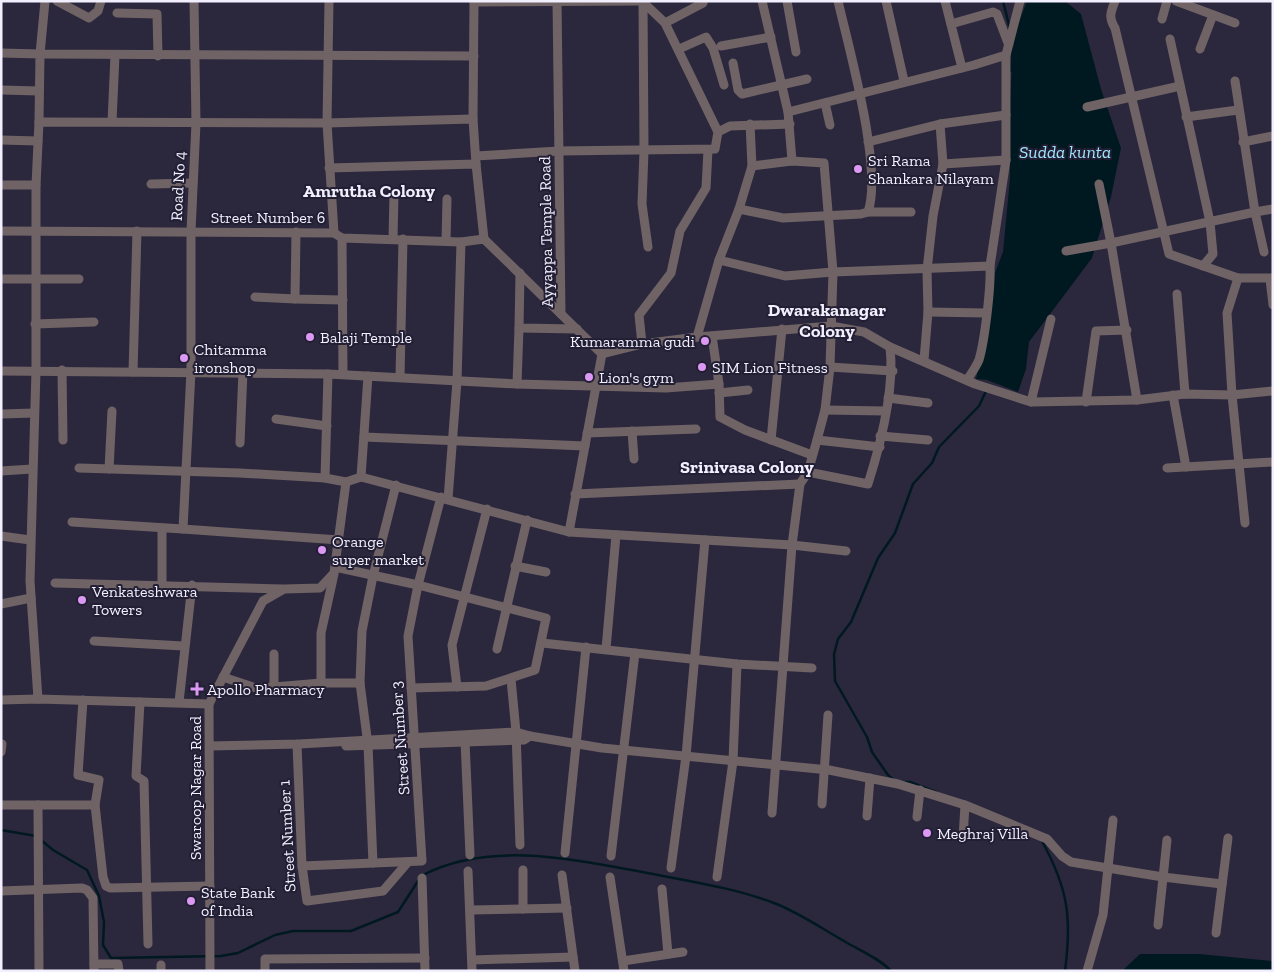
<svg xmlns="http://www.w3.org/2000/svg" width="1274" height="972" viewBox="0 0 1274 972" font-family="'Zilla Slab',serif">
	<rect width="100%" height="100%" fill="#2b283d"/>
	<g fill="#001921">
		<polygon points="1027,1 1065,1 1081,14 1101,89 1121,148 1111,197 1092,258 1029,342 1026,369 1018,392 987,380 976,379 985,337 993,278 1003,252 1010,178 1010,96 1014,35"/>
		<polygon points="1140,954 1199,954 1273,961 1273,971 1122,971"/>
	</g>
	<g fill="none" stroke-linecap="round" stroke-linejoin="round">
		<g stroke="#001921" stroke-width="2.5">
			<polyline points="1003,1 1010,29"/>
			<polyline points="1011,71 1012,47"/>
			<polyline points="894,780 888,775 872,752 867,737 835,681 834,654 838,639 851,622 878,558 895,533 913,484 932,463 939,447 979,406 986,391"/>
			<polyline points="903,782 910,782 936,792"/>
			<polyline points="1,830 36,836"/>
			<polyline points="41,840 53,850 87,870 99,896 104,922 103,945 111,958 221,956 238,953 275,935 293,931 351,931 398,912 418,881"/>
			<path d="M1042,841c26,48 30,76 23,130"/>
			<path d="M423,875c69,-36 157,-14 230,-1 41,8 81,14 121,29 24,9 47,25 70,38 15,9 35,17 47,30"/>
		</g>
		<g stroke="#706365" stroke-width="9">
			<polyline points="45,1 40,54 474,56"/>
			<polyline points="57,1 89,18 98,11 101,1"/>
			<polyline points="194,1 196,123 191,231 191,371 183,529 339,540"/>
			<polyline points="329,1 327,123 334,233"/>
			<polyline points="557,1 561,314"/>
			<polyline points="762,1 788,112 792,161"/>
			<polyline points="787,1 796,52"/>
			<polyline points="886,1 904,81"/>
			<polyline points="945,1 962,68"/>
			<path d="M1115,1c-4,11 -7,16 0,27l54,226 69,24h35"/>
			<polyline points="1176,1 1235,23"/>
			<polyline points="474,2 643,1"/>
			<polyline points="643,2 644,151 642,204 648,247"/>
			<polyline points="643,2 665,23 718,132"/>
			<polyline points="117,13 157,14 158,56"/>
			<polyline points="1162,19 1167,1"/>
			<polyline points="665,23 703,3"/>
			<polyline points="951,24 993,12 997,14 1008,43"/>
			<polyline points="1170,39 1210,222 1213,254 1203,266"/>
			<polyline points="721,46 771,37"/>
			<polyline points="679,49 706,37 713,48 724,85"/>
			<polyline points="1200,49 1213,15"/>
			<polyline points="1,53 40,54 39,122"/>
			<polyline points="733,63 738,90 742,94 807,79"/>
			<polyline points="1,90 39,91"/>
			<polyline points="825,103 830,125"/>
			<polyline points="1087,107 1180,86"/>
			<polyline points="788,112 974,65 1006,55 1020,1"/>
			<polyline points="1186,117 1238,110"/>
			<polyline points="473,119 474,1"/>
			<polyline points="112,122 115,55"/>
			<polyline points="1,140 38,141"/>
			<polyline points="868,142 940,124 1006,115"/>
			<polyline points="1243,142 1273,136"/>
			<polyline points="476,156 559,151 715,149 718,132 730,126 790,124"/>
			<polyline points="943,164 1006,160"/>
			<polyline points="752,166 792,161 824,163 833,272 830,367 825,410 817,440 808,472 800,484 792,545 772,813"/>
			<polyline points="329,168 476,164 484,239"/>
			<polyline points="151,184 193,183"/>
			<polyline points="1,185 36,185"/>
			<path d="M739,209l44,9 78,-4 7,-2c15,-44 -19,-163 -30,-211"/>
			<polyline points="868,212 911,212"/>
			<polyline points="1,231 334,233 342,238 461,242 484,239 602,354"/>
			<polyline points="296,232 295,299 343,300"/>
			<polyline points="342,238 343,374"/>
			<polyline points="393,239 394,193"/>
			<polyline points="446,241 447,199"/>
			<polyline points="1066,251 1111,243 1099,184"/>
			<polyline points="1264,252 1255,212 1273,209"/>
			<polyline points="719,260 785,276 833,272 990,266 1006,160 1006,55"/>
			<polyline points="520,273 519,328 577,329"/>
			<polyline points="1238,278 1227,313 1232,395 1245,523"/>
			<polyline points="1,279 79,279"/>
			<polyline points="1270,279 1273,305"/>
			<polyline points="1177,294 1185,394"/>
			<polyline points="255,297 295,299"/>
			<polyline points="928,312 985,313"/>
			<polyline points="35,324 94,322"/>
			<polyline points="712,336 719,384 720,417 745,430 812,455"/>
			<polyline points="697,337 719,260 739,209 752,166 750,124"/>
			<polyline points="642,344 639,315 671,273 680,231 706,188 708,150"/>
			<polyline points="602,354 642,344 697,337 831,326 864,332 890,347 975,384 1031,402 1137,400 1185,394 1232,395 1273,391"/>
			<polyline points="924,360 928,312 927,270 933,216 943,164 940,124"/>
			<polyline points="830,367 893,371"/>
			<polyline points="62,370 63,440"/>
			<polyline points="1,371 328,374 517,384 666,388 719,384"/>
			<polyline points="133,372 137,231"/>
			<polyline points="400,377 403,239"/>
			<path d="M967,380c4,-6 9,-13 12,-20 6,-21 12,-73 11,-94"/>
			<polyline points="517,384 519,328"/>
			<polyline points="719,393 748,390"/>
			<polyline points="1173,395 1186,467"/>
			<polyline points="888,398 928,403"/>
			<polyline points="1137,400 1111,243 1255,212 1235,81"/>
			<polyline points="1031,402 1051,319"/>
			<polyline points="1086,402 1096,331 1127,330"/>
			<polyline points="825,410 885,411"/>
			<polyline points="1,414 34,413"/>
			<polyline points="276,419 327,426"/>
			<polyline points="632,431 634,459"/>
			<polyline points="587,433 696,429"/>
			<polyline points="880,436 928,440"/>
			<polyline points="364,437 585,446"/>
			<polyline points="771,440 782,329"/>
			<polyline points="817,440 880,447"/>
			<polyline points="240,443 243,371"/>
			<polyline points="79,468 240,473 325,478 346,482"/>
			<polyline points="1167,468 1273,462"/>
			<polyline points="109,469 112,411"/>
			<polyline points="1,471 32,469"/>
			<path d="M808,472l60,12c13,-41 27,-94 22,-137"/>
			<polyline points="361,477 368,376"/>
			<polyline points="325,478 328,374"/>
			<polyline points="346,482 361,477 569,532 792,545 846,551"/>
			<polyline points="575,494 800,484"/>
			<polyline points="448,499 457,381 461,242"/>
			<polyline points="72,522 183,529"/>
			<polyline points="569,532 602,354"/>
			<polyline points="1,536 30,540"/>
			<polyline points="515,566 546,572"/>
			<polyline points="335,567 418,585 546,618 535,670 486,686 411,688"/>
			<polyline points="334,574 321,633 321,683 360,683"/>
			<polyline points="55,583 282,589"/>
			<polyline points="162,584 162,528"/>
			<polyline points="1,604 31,598"/>
			<polyline points="94,641 183,646"/>
			<polyline points="542,643 737,664 812,668"/>
			<polyline points="497,649 527,520"/>
			<polyline points="606,649 616,535"/>
			<polyline points="274,654 274,687 321,683"/>
			<polyline points="223,677 256,688 274,687"/>
			<polyline points="511,679 516,732 520,845"/>
			<polyline points="457,687 452,645 487,509"/>
			<polyline points="38,699 30,581 36,370 36,185 39,122 327,123 473,119 476,164"/>
			<polyline points="1,700 38,699 209,704"/>
			<polyline points="83,700 78,775 99,780 95,805 103,877 106,886 110,888 210,886"/>
			<polyline points="140,702 136,776 144,781 148,944"/>
			<polyline points="179,702 192,585"/>
			<polyline points="465,741 470,855"/>
			<polyline points="297,744 302,866 307,901 383,891 408,862"/>
			<polyline points="210,746 299,744 516,732 530,736 602,748 829,770 898,784 965,805 1047,839 1062,856 1071,862 1163,877 1222,884"/>
			<polyline points="346,746 524,740 530,736"/>
			<polyline points="1,752 2,744"/>
			<polyline points="822,804 828,715"/>
			<polyline points="1,805 95,805"/>
			<polyline points="38,805 39,971"/>
			<polyline points="867,816 870,778"/>
			<polyline points="917,817 920,790"/>
			<polyline points="963,838 965,805"/>
			<polyline points="565,853 586,647"/>
			<polyline points="611,856 635,653"/>
			<polyline points="373,863 368,745 360,683 362,631 373,576 396,485"/>
			<polyline points="302,866 422,861 408,636 418,585 441,497"/>
			<polyline points="671,868 686,756 705,540"/>
			<polyline points="523,870 523,909"/>
			<polyline points="468,871 472,971"/>
			<polyline points="562,875 575,971"/>
			<polyline points="610,877 624,971"/>
			<polyline points="717,877 733,761 737,664"/>
			<polyline points="422,878 425,971"/>
			<polyline points="662,889 668,954"/>
			<polyline points="1,891 82,888 87,890 93,898 94,971"/>
			<polyline points="471,910 567,908"/>
			<polyline points="1158,925 1167,840"/>
			<polyline points="1216,933 1228,838"/>
			<polyline points="472,960 573,957"/>
			<polyline points="623,961 683,952"/>
			<polyline points="94,964 118,964 119,971"/>
			<polyline points="161,965 161,971"/>
			<polyline points="210,971 209,704 263,601 284,589 320,588 334,573 346,482"/>
			<polyline points="265,971 265,959 425,958"/>
			<polyline points="1087,971 1103,915 1113,820"/>
		</g>
	</g>
	<g fill="#dc99f4" stroke="#221e33" stroke-width="2">
		<circle cx="858" cy="169" r="5"/>
		<circle cx="310" cy="337" r="5"/>
		<circle cx="705" cy="341" r="5"/>
		<circle cx="184" cy="358" r="5"/>
		<circle cx="702" cy="367" r="5"/>
		<circle cx="589" cy="377" r="5"/>
		<circle cx="322" cy="550" r="5"/>
		<circle cx="82" cy="600" r="5"/>
		<path d="M194.5 681.5h5v5h5v5h-5v5h-5v-5h-5v-5h5z"/>
		<circle cx="927" cy="833" r="5"/>
		<circle cx="191" cy="901" r="5"/>
	</g>
	<g text-anchor="middle" dominant-baseline="central" stroke-width="4" stroke-linejoin="round" paint-order="stroke">
		<g font-size="16" fill="#f2f0ff" stroke="#221e33" text-anchor="start">
			<text x="868" y="160">Sri Rama<tspan x="868" dy="18">Shankara Nilayam</tspan></text>
			<text x="320" y="337">Balaji Temple</text>
			<text x="695" y="341" text-anchor="end">Kumaramma gudi</text>
			<text x="194" y="349">Chitamma<tspan x="194" dy="18">ironshop</tspan></text>
			<text x="712" y="367">SIM Lion Fitness</text>
			<text x="599" y="377">Lion's gym</text>
			<text x="332" y="541">Orange<tspan x="332" dy="18">super market</tspan></text>
			<text x="92" y="591">Venkateshwara<tspan x="92" dy="18">Towers</tspan></text>
			<text x="207" y="689">Apollo Pharmacy</text>
			<text x="937" y="833">Meghraj Villa</text>
			<text x="201" y="892">State Bank<tspan x="201" dy="18">of India</tspan></text>
		</g>
		<g font-size="16" fill="#f2f0ff" stroke="#221e33">
			<text transform="translate(178 186) rotate(-87)">Road No 4</text>
			<text x="268" y="217">Street Number 6</text>
			<text transform="translate(546 232) rotate(-91)">Ayyappa Temple Road</text>
			<text transform="translate(400 738) rotate(-94)">Street Number 3</text>
			<text transform="translate(195 788) rotate(-90)">Swaroop Nagar Road</text>
			<text transform="translate(287 836) rotate(-93)">Street Number 1</text>
		</g>
		<g font-size="18" font-style="italic" fill="#9fe6fd" stroke="#221e33">
			<text x="1065" y="152">Sudda kunta</text>
		</g>
		<g font-size="18" font-weight="bold" fill="#f2f0ff" stroke="#221e33">
			<text x="369" y="191">Amrutha Colony</text>
			<text x="827" y="310">Dwarakanagar<tspan x="827" dy="21">Colony</tspan></text>
			<text x="747" y="467">Srinivasa Colony</text>
		</g>
	</g>
	<rect width="1274" height="972" fill="none" stroke="#f2f0ff" stroke-width="5"/>
</svg>
